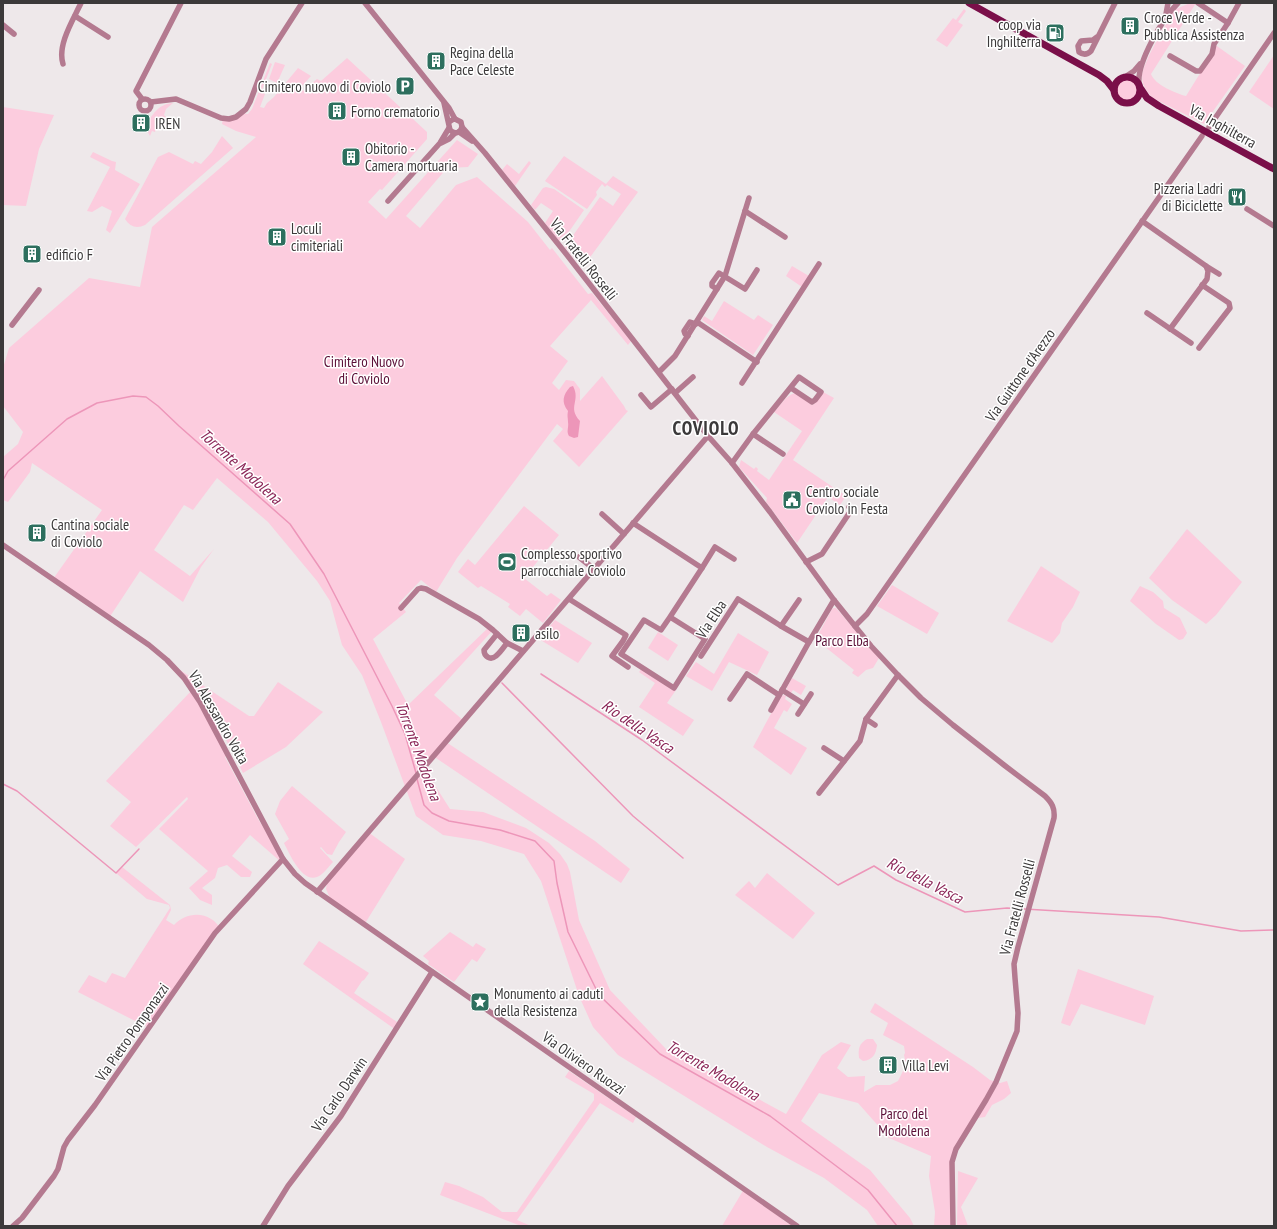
<svg xmlns="http://www.w3.org/2000/svg" width="1277" height="1229" viewBox="0 0 1277 1229" font-family="'PT Sans Narrow',sans-serif">
	<rect width="100%" height="100%" fill="#eee8ea"/>
	<g fill="#fcccde">
		<path d="M1190,3h6l-45,71c4,11 24,19 35,22l26,-42 2,-10 31,22 -41,58 -51,-26c-6,-6 -11,-13 -11,-21 -1,-11 24,-53 31,-64l3,-4z"/>
		<polygon points="964,9 966,11 958,22 963,25 947,47 936,40 953,18 956,20"/>
		<polygon points="1274,55 1274,109 1249,92"/>
		<polygon points="347,58 427,132 427,139 382,190 380,189 368,202 386,219 457,140 478,154 468,167 447,168 406,216 420,228 456,185 477,177 528,222 550,250 552,248 588,294 592,293 631,341 628,345 591,300 550,346 568,361 552,383 559,390 566,380 574,381 580,389 580,401 602,376 624,406 626,410 628,411 579,467 553,441 563,429 557,424 457,558 436,592 421,580 399,603 406,612 373,639 408,705 489,627 493,630 434,695 464,721 446,742 595,841 630,869 621,883 433,756 427,766 436,787 450,809 483,812 526,828 549,843 560,854 567,864 570,872 579,920 610,990 666,1049 786,1114 822,1055 841,1042 851,1045 837,1068 848,1077 865,1076 864,1092 876,1085 890,1085 898,1081 906,1065 904,1055 905,1053 904,1046 883,1035 888,1023 870,1012 875,1003 973,1067 990,1080 1000,1083 1007,1081 1011,1093 1004,1099 992,1105 985,1117 978,1118 953,1158 953,1226 934,1226 935,1212 929,1176 931,1156 889,1138 858,1103 819,1093 801,1121 870,1170 910,1218 914,1226 878,1226 867,1210 824,1178 767,1147 618,1055 593,1027 579,996 541,881 524,854 481,841 443,835 416,816 381,722 362,675 342,645 330,601 317,581 268,522 217,478 193,510 184,505 154,550 190,576 214,549 201,567 183,602 140,571 109,618 53,579 102,510 32,463 30,472 8,502 3,500 3,457 18,444 23,432 3,406 3,368 9,348 89,278 140,287 152,227 256,137 236,131 222,124 223,118 241,113 248,114 252,109 270,63 272,64 261,92 265,94 260,107 264,108 267,103 274,97 298,68 311,76 300,88 303,91 317,79 321,81"/>
		<polygon points="275,62 285,65 277,83 269,79"/>
		<circle cx="1127" cy="90" r="10"/>
		<path d="M173,103l-7,6 -2,6 4,4 2,4 -3,4 -11,2 -1,3 -3,-1 -2,5 -5,-9c7,-12 13,-23 28,-24z"/>
		<polygon points="3,107 54,115 39,149 26,206 3,205"/>
		<path d="M222,136l11,12 -88,77c-8,4 -15,2 -20,-6l33,-62 11,-5 24,12 2,-3 6,3 11,-12z"/>
		<polygon points="93,152 112,161 116,162 115,170 140,184 110,233 106,230 112,211 102,206 92,212 87,211 110,167 90,157"/>
		<polygon points="564,156 606,184 613,176 638,192 588,260 581,266 565,247 600,197 613,206 621,194 607,185 605,187 602,184 596,192 597,195 587,209 545,181"/>
		<polygon points="529,161 531,163 515,186 502,170 507,164 519,174"/>
		<polygon points="546,187 554,189 584,210 566,236 559,241 545,223 553,211 541,203 535,210 531,205 543,188"/>
		<polygon points="792,266 809,276 802,287 786,276"/>
		<polygon points="724,301 754,320 758,315 773,325 753,355 702,320 704,316 712,321"/>
		<path d="M823,392l11,6 -41,62 53,36 -6,9 -12,-8 -31,46 -31,-41 1,-4 -28,-31 2,-7 13,9 2,-2 2,2 -1,2 12,9 33,-49 -28,-19c6,-6 12,-17 21,-19l17,12 2,-1z"/>
		<polygon points="524,506 559,535 524,578 547,596 551,593 561,600 543,623 526,609 520,616 508,607 510,604 481,586 478,588 458,572 468,559 475,565"/>
		<polygon points="1187,529 1242,582 1216,615 1206,624 1172,600 1149,578"/>
		<polygon points="1041,566 1080,592 1073,607 1062,623 1060,633 1052,643 1007,621"/>
		<polygon points="892,585 939,613 927,634 877,606"/>
		<polygon points="1140,586 1153,592 1163,601 1164,608 1180,618 1187,633 1183,639 1179,640 1156,624 1130,601"/>
		<polygon points="834,608 836,608 879,658 873,668 866,670 858,677 852,673 854,670 824,646 826,643 818,635 832,609"/>
		<polygon points="555,620 592,643 578,663 539,639"/>
		<polygon points="658,632 678,645 668,661 648,648"/>
		<polygon points="738,633 769,652 757,675 729,662 712,691 686,676 696,662 714,674"/>
		<polygon points="174,666 249,716 254,716 278,682 323,712 286,747 243,773 223,734 217,734 228,754 225,757 258,819 283,859 281,862 250,835 232,856 252,872 250,877 241,877 227,865 218,868 215,878 202,888 212,895 212,905 200,900 189,888 208,871 159,829 188,799 187,797 136,847 110,826 131,802 106,781 192,690"/>
		<polygon points="642,668 676,690 667,703 694,720 683,736 639,707 655,683 639,672"/>
		<polygon points="792,678 806,686 801,695 793,690 791,693 787,691 787,687"/>
		<polygon points="783,695 786,696 785,699 792,704 787,712 784,710 774,728 807,748 791,775 753,747 780,697"/>
		<path d="M292,786l54,46 -7,10 -7,13 -5,-1 -6,-7 -1,1 13,14c-5,5 -10,13 -16,15 -15,6 -28,-24 -33,-34l5,-4 -14,-25 5,-13z"/>
		<polygon points="368,832 405,859 364,925 332,903 326,889 328,878"/>
		<path d="M122,867l48,38 1,5 -5,10 8,5c9,-10 25,-14 37,-6 4,2 7,6 9,9l-71,100 -71,-36 11,-17 17,8 6,-10 13,5 45,-70 -1,-3 -22,-6 -31,-26z"/>
		<polygon points="767,873 815,913 793,939 735,895 749,881 755,888"/>
		<polygon points="450,932 473,947 476,943 486,949 477,962 472,959 454,982 428,964 429,961 423,956"/>
		<polygon points="319,941 369,973 364,980 362,981 354,993 400,1024 396,1030 303,964"/>
		<polygon points="1078,969 1154,996 1145,1025 1081,1004 1070,1026 1061,1023"/>
		<path d="M867,1039h6l4,6c-1,9 -4,15 -14,16l-4,-3c-1,-10 0,-14 8,-19z"/>
		<polygon points="569,1071 636,1117 633,1123 600,1103 517,1220 531,1226 521,1226 440,1195 445,1182 459,1186 483,1197 502,1212 517,1212 594,1100 594,1094 565,1077"/>
		<polygon points="958,1171 978,1178 961,1207 968,1226 957,1226"/>
		<polygon points="744,1189 784,1217 783,1220 789,1224 791,1222 797,1226 722,1226"/>
	</g>
	<path fill="#ed96b9" d="M573,386c8,15 -6,21 7,35l-2,16 -4,1 -5,-2c-3,-5 0,-8 -1,-14 0,-4 -1,-6 0,-11 -7,-9 -5,-16 2,-24z"/>
	<g fill="none" stroke-linecap="round" stroke-linejoin="round">
		<g stroke="#ed96b9" stroke-width="1.5">
			<polyline points="3,480 8,471 67,419 97,403 133,396 146,397 158,406 179,426 290,524 324,574 392,706 405,734 416,773"/>
			<polyline points="541,674 642,740 838,885 874,866 896,880 965,912 1007,908 1159,917 1241,931 1274,930"/>
			<polyline points="502,683 633,816 683,858"/>
			<polyline points="417,779 424,805 432,813 449,821 500,830 535,841 554,861 557,883 568,932 599,995 660,1054 770,1116 868,1190 897,1226"/>
			<polyline points="3,784 17,791 116,873 139,849"/>
		</g>
		<g stroke="#b47a90" stroke-width="5.5">
			<polyline points="365,3 449,108 455,119"/>
			<polyline points="1198,3 1228,23 1239,3"/>
			<polyline points="1166,14 1168,3"/>
			<polyline points="75,16 108,37"/>
			<polyline points="3,25 14,34"/>
			<path d="M1097,37l-4,3 -12,1 -3,5 1,6c4,3 8,3 12,-1l24,-48"/>
			<polyline points="1170,56 1196,71 1200,71 1212,54 1214,44 1228,23"/>
			<path d="M63,64c-6,-19 10,-44 18,-61"/>
			<polyline points="1125,77 1134,71 1140,64"/>
			<path d="M1139,83c-2,-21 24,-65 39,-80"/>
			<circle cx="145" cy="105" r="6"/>
			<polyline points="142,99 136,91 181,3"/>
			<polyline points="151,102 176,99 221,118 229,119 236,117 246,109 250,102 266,59 302,3"/>
			<path d="M444,103l6,27c5,5 10,3 12,-3"/>
			<path d="M449,122l3,-2 3,-1 6,3 1,5 23,26 82,102 141,181 24,27 38,49 64,88 37,46 27,29 23,23 32,27 51,40 41,31c7,7 10,12 9,22l-36,129 -4,17 1,14 3,35 -1,18 -21,51 -10,18 -30,49 -4,13 1,64"/>
			<polyline points="1209,127 1274,33"/>
			<polyline points="459,132 472,141"/>
			<polyline points="441,143 449,139 455,133"/>
			<polyline points="388,201 440,143 449,128"/>
			<polyline points="1247,209 1274,226"/>
			<polyline points="745,211 785,237"/>
			<polyline points="1142,221 1206,266 1208,271 1207,279 1170,329"/>
			<polyline points="1206,266 1219,274"/>
			<polyline points="717,289 712,286 712,283 719,273 745,289 757,270"/>
			<polyline points="1147,313 1191,343"/>
			<polyline points="697,322 757,362"/>
			<polyline points="12,325 39,290"/>
			<polyline points="688,336 685,334 684,331 690,322 696,324"/>
			<polyline points="1199,348 1230,308 1229,303 1202,285"/>
			<polyline points="659,372 675,356 725,276 749,198"/>
			<polyline points="742,383 819,264"/>
			<polyline points="675,393 693,377"/>
			<polyline points="641,395 651,407 672,389"/>
			<polyline points="753,434 783,454"/>
			<polyline points="732,463 753,434 799,377 821,392 815,400 812,402 791,388"/>
			<polyline points="602,514 624,534"/>
			<polyline points="633,523 702,568 670,617 705,639 674,688 621,654 644,620 661,630 670,617"/>
			<polyline points="3,545 149,645 167,660 184,678 200,702 283,859 295,874 305,883 797,1226"/>
			<polyline points="579,557 594,569"/>
			<polyline points="806,562 822,554 852,509 849,507"/>
			<polyline points="702,568 715,547 734,559"/>
			<polyline points="569,599 626,635 623,641 612,656 628,667"/>
			<polyline points="401,608 418,589 421,588 426,589 479,619 493,630 507,643 523,651"/>
			<polyline points="781,626 799,600"/>
			<polyline points="855,626 867,614 1202,136"/>
			<path d="M497,634l-13,16c0,6 6,11 12,6 4,-3 8,-9 11,-13"/>
			<polyline points="701,656 738,599 781,626 809,642"/>
			<polyline points="782,690 804,704"/>
			<polyline points="730,699 747,674 779,695"/>
			<polyline points="771,710 809,642 834,600"/>
			<polyline points="798,714 811,694"/>
			<polyline points="866,719 875,725"/>
			<polyline points="824,748 844,761"/>
			<polyline points="819,793 860,741 866,719 898,675"/>
			<polyline points="317,892 708,436"/>
			<polyline points="13,1226 22,1218 54,1176 58,1169 64,1147 68,1140 95,1105 215,933 283,859"/>
			<polyline points="263,1226 288,1186 341,1116 432,972"/>
		</g>
		<g stroke="#7a0f49" stroke-width="7">
			<polyline points="969,3 1099,75 1107,81 1114,90"/>
			<circle cx="1127" cy="90" r="13"/>
			<polyline points="1141,89 1147,98 1159,106 1274,169"/>
		</g>
	</g>
	<defs>
		<g id="building-square" transform="scale(1)"><rect x="-9" y="-9" width="18" height="18" rx="4" fill="#2d6f5e" stroke="#fff"/><path d="M-4-6H4V6H1V3H-1V6H-4ZM-2.5-4.3h1.7v1.8h-1.7ZM.8-4.3h1.7v1.8H.8ZM-2.5-1h1.7V.8h-1.7ZM.8-1h1.7V.8H.8Z" fill="#fff"/></g>
		<g id="fuel-square" transform="scale(1)"><rect x="-9" y="-9" width="18" height="18" rx="4" fill="#2d6f5e" stroke="#fff"/><path d="M-5.5-6h7V0h2V4h1.3V-2.5L3-4.5l.8-.8L6-3V5H2.5V1h-1V6h-7ZM-4.2-4.7v3.2H.2V-4.7Z" fill="#fff"/></g>
		<g id="parking-square" transform="scale(1)"><rect x="-9" y="-9" width="18" height="18" rx="4" fill="#2d6f5e" stroke="#fff"/><path d="M-3.5-5.5H1a3.5 3.5 0 0 1 0 7H-1V5.5H-3.5ZM-1-3.4V-.6H.8a1.4 1.4 0 0 0 0-2.8Z" fill="#fff"/></g>
		<g id="restaurant-square" transform="scale(1)"><rect x="-9" y="-9" width="18" height="18" rx="4" fill="#2d6f5e" stroke="#fff"/><path d="M-5-6h1v4h1v-4h1v4h1v-4h1v5L-1.5 .5V6h-2V.5L-5-1ZM5-6V6H3V1.5H1.5Q1.5-4 5-6Z" fill="#fff"/></g>
		<g id="civic-square" transform="scale(1)"><rect x="-9" y="-9" width="18" height="18" rx="4" fill="#2d6f5e" stroke="#fff"/><path d="M-.6-6.5H3V-4.5H.6V-3L4-1V1h2V6H-6V1h2V-1L-.6-3ZM-1.2 2.5V6h2.4V2.5Z" fill="#fff"/></g>
		<g id="stadium-square" transform="scale(1)"><rect x="-9" y="-9" width="18" height="18" rx="4" fill="#2d6f5e" stroke="#fff"/><path d="M0-5a6.5 5 0 1 0 0 10a6.5 5 0 1 0 0-10ZM-3.5-1.8h7v3.6h-7Z" fill="#fff"/></g>
		<g id="sight-square" transform="scale(1)"><rect x="-9" y="-9" width="18" height="18" rx="4" fill="#2d6f5e" stroke="#fff"/><path d="M0-6L1.8-2.2L6-1.7L2.9 1.2L3.7 5.4L0 3.3L-3.7 5.4L-2.9 1.2L-6-1.7L-1.8-2.2Z" fill="#fff"/></g>
	</defs>
	<g fill-rule="evenodd">
		<use href="#building-square" x="1130" y="26"/>
		<use href="#fuel-square" x="1055" y="33"/>
		<use href="#building-square" x="436" y="61"/>
		<use href="#parking-square" x="405" y="86"/>
		<use href="#building-square" x="337" y="111"/>
		<use href="#building-square" x="141" y="123"/>
		<use href="#building-square" x="351" y="157"/>
		<use href="#restaurant-square" x="1237" y="197"/>
		<use href="#building-square" x="277" y="237"/>
		<use href="#building-square" x="32" y="254"/>
		<use href="#civic-square" x="792" y="500"/>
		<use href="#building-square" x="37" y="533"/>
		<use href="#stadium-square" x="507" y="562"/>
		<use href="#building-square" x="521" y="633"/>
		<use href="#sight-square" x="480" y="1002"/>
		<use href="#building-square" x="888" y="1065"/>
	</g>
	<g text-anchor="middle" dominant-baseline="central" stroke-width="3" stroke-linejoin="round" paint-order="stroke">
		<g font-size="15" fill="#3b393a" stroke="#fff" text-anchor="start">
			<text x="1144" y="17">Croce Verde -<tspan x="1144" dy="17">Pubblica Assistenza</tspan></text>
			<text x="1041" y="24" text-anchor="end">coop via<tspan x="1041" dy="17">Inghilterra</tspan></text>
			<text x="450" y="52">Regina della<tspan x="450" dy="17">Pace Celeste</tspan></text>
			<text x="391" y="86" text-anchor="end">Cimitero nuovo di Coviolo</text>
			<text x="351" y="111">Forno crematorio</text>
			<text x="155" y="123">IREN</text>
			<text x="365" y="148">Obitorio -<tspan x="365" dy="17">Camera mortuaria</tspan></text>
			<text x="1223" y="188" text-anchor="end">Pizzeria Ladri<tspan x="1223" dy="17">di Biciclette</tspan></text>
			<text x="291" y="228">Loculi<tspan x="291" dy="17">cimiteriali</tspan></text>
			<text x="46" y="254">edificio F</text>
			<text x="806" y="491">Centro sociale<tspan x="806" dy="17">Coviolo in Festa</tspan></text>
			<text x="51" y="524">Cantina sociale<tspan x="51" dy="17">di Coviolo</tspan></text>
			<text x="521" y="553">Complesso sportivo<tspan x="521" dy="17">parrocchiale Coviolo</tspan></text>
			<text x="535" y="633">asilo</text>
			<text x="494" y="993">Monumento ai caduti<tspan x="494" dy="17">della Resistenza</tspan></text>
			<text x="902" y="1065">Villa Levi</text>
		</g>
		<g font-size="15" fill="#3b393a" stroke="#fff">
			<text transform="translate(1223 126) rotate(29)">Via Inghilterra</text>
			<text transform="translate(584 259) rotate(52)">Via Fratelli Rosselli</text>
			<text transform="translate(1020 375) rotate(-55)">Via Guittone d'Arezzo</text>
			<text transform="translate(711 619) rotate(-57)">Via Elba</text>
			<text transform="translate(219 717) rotate(60)">Via Alessandro Volta</text>
			<text transform="translate(1017 907) rotate(-75)">Via Fratelli Rosselli</text>
			<text transform="translate(132 1032) rotate(-55)">Via Pietro Pomponazzi</text>
			<text transform="translate(584 1063) rotate(35)">Via Oliviero Ruozzi</text>
			<text transform="translate(339 1094) rotate(-56)">Via Carlo Darwin</text>
		</g>
		<g font-size="15" fill="#5b0f37" stroke="#fff">
			<text x="364" y="361">Cimitero Nuovo<tspan x="364" dy="17">di Coviolo</tspan></text>
			<text x="842" y="640">Parco Elba</text>
			<text x="904" y="1113">Parco del<tspan x="904" dy="17">Modolena</tspan></text>
		</g>
		<g font-size="16" font-style="italic" fill="#8b2758" stroke="#fff">
			<text transform="translate(241 466) rotate(42)">Torrente Modolena</text>
			<text transform="translate(638 726) rotate(34)">Rio della Vasca</text>
			<text transform="translate(419 751) rotate(70)">Torrente Modolena</text>
			<text transform="translate(925 880) rotate(27)">Rio della Vasca</text>
			<text transform="translate(713 1070) rotate(30)">Torrente Modolena</text>
		</g>
		<g font-size="19" font-weight="bold" letter-spacing="1" fill="#3b393a" stroke="#fff">
			<text x="706" y="428">COVIOLO</text>
		</g>
	</g>
	<rect width="1277" height="1229" fill="none" stroke="#3b393a" stroke-width="8"/>
</svg>
